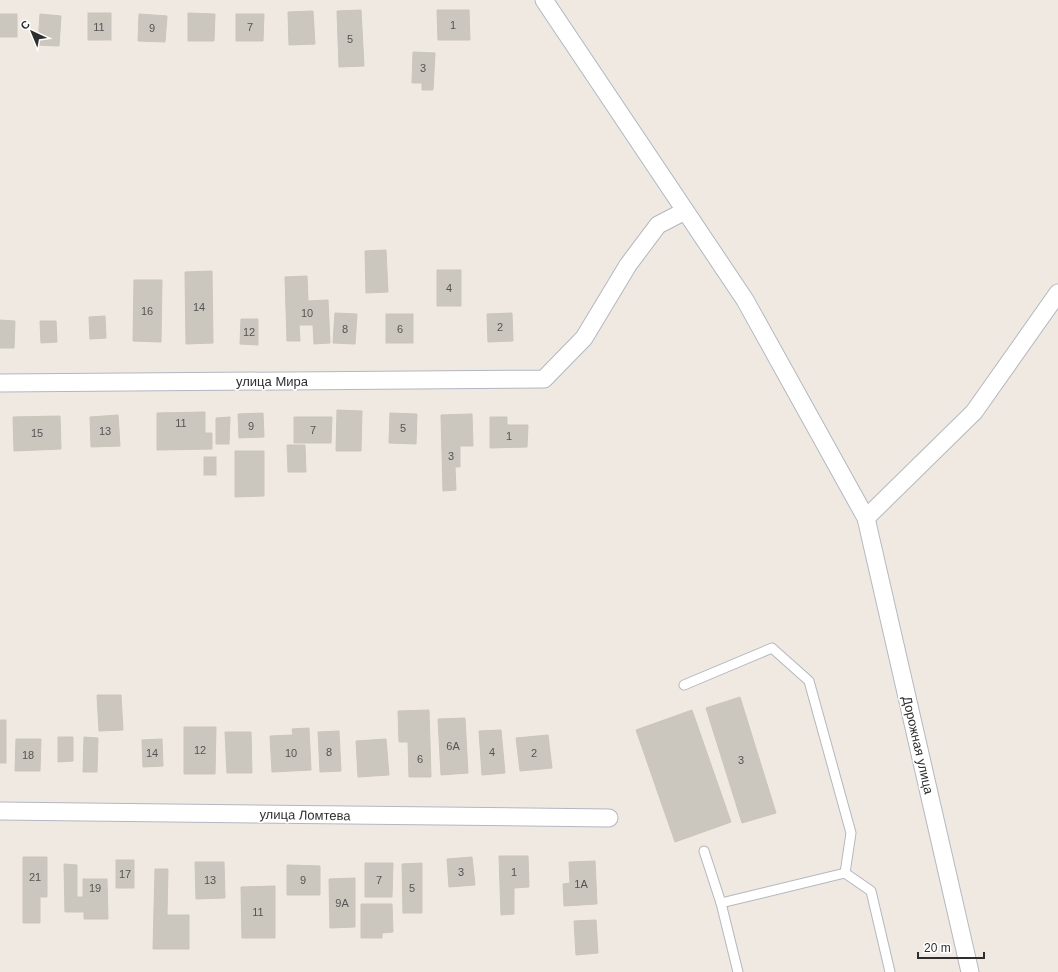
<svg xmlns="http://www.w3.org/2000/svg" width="1058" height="972" viewBox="0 0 1058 972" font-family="Arial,sans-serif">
	<rect width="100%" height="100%" fill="#efe9e1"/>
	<g fill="#cbc7bf" stroke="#cbc5ba">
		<polygon points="361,10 364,66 339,67 337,11"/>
		<polygon points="437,10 469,10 470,40 438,40"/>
		<polygon points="313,11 315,44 289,45 288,12"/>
		<rect x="88" y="13" width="23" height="27"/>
		<polygon points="188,13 215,14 214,41 188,41"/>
		<rect x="0" y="14" width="17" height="23"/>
		<polygon points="40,14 61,16 59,46 38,45"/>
		<polygon points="139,14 167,16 165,42 138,41"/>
		<polygon points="236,14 264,14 263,41 236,41"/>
		<polygon points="413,52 435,53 433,90 422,90 422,83 412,83"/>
		<polygon points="386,250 388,292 366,293 365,251"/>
		<rect x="437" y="270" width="24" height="36"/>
		<polygon points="212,271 213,343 186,344 185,272"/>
		<polygon points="307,276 308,301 328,300 330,343 314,344 313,325 299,325 300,341 287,341 285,277"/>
		<polygon points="134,280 162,280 161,342 133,341"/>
		<polygon points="335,313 357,314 355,344 333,343"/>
		<polygon points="512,313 513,341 488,342 487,314"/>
		<rect x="386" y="314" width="27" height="29"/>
		<polygon points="105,316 106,338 90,339 89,317"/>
		<polygon points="241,319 258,319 258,345 240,344"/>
		<polygon points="0,320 15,321 14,348 0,348"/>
		<polygon points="40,321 56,321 57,342 41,343"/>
		<polygon points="337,410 362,411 361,451 336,451"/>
		<polygon points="205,412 205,433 212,433 212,449 157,450 157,413"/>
		<polygon points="263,413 264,437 239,438 238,414"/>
		<polygon points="390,413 417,414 416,444 389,443"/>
		<polygon points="472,414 473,446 460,446 460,467 455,467 456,490 443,491 441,415"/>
		<polygon points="118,415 120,446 91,447 90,417"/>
		<polygon points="60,416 61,449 14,451 13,417"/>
		<polygon points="230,417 229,444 216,444 216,418"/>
		<polygon points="294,417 332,417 331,443 294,443"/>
		<polygon points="490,417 507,417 507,425 528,425 527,447 490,448"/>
		<polygon points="287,445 305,445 306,472 288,472"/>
		<polygon points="235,451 264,451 264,496 235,497"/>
		<rect x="204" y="457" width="12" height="18"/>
		<polygon points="97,695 121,695 123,730 99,731"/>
		<polygon points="740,697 776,813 742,823 706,708"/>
		<polygon points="429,710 431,777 409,777 408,742 399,742 398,711"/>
		<polygon points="692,710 731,822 675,842 636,730"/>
		<polygon points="465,718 468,773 441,775 438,719"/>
		<rect x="0" y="720" width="6" height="43"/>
		<polygon points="184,727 216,727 215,774 184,774"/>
		<polygon points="309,728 311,770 272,772 270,736 293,735 292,729"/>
		<polygon points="501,730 505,773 482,775 479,731"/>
		<polygon points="339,731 341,771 320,772 318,732"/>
		<polygon points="225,732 251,732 252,773 227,773"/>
		<polygon points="548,735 552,768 520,771 516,738"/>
		<polygon points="58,737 73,737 73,761 58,762"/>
		<polygon points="84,737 98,738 97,772 83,772"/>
		<polygon points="16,739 41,739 40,771 15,771"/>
		<polygon points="162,739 163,766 143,767 142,740"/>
		<polygon points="386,739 389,775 358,777 356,741"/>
		<polygon points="499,856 528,856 529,887 514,888 514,914 501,915"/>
		<polygon points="23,857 47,857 47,897 40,897 40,923 23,923"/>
		<polygon points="472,857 475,885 449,887 447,859"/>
		<rect x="116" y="860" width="18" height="28"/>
		<polygon points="595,861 597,904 564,906 563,884 570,883 569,862"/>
		<polygon points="195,862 224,862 225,898 196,899"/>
		<polygon points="365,863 393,863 392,897 365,897"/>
		<polygon points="422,863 422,913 403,913 402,864"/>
		<polygon points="64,864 77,865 77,897 83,897 83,879 107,879 108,919 84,919 84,912 65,912"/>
		<polygon points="287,865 320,866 320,895 287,895"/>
		<polygon points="155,869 168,869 167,915 189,915 189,949 153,949"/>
		<polygon points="355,878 355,927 330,928 329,879"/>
		<polygon points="275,886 275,938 242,938 241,887"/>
		<polygon points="361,904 392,904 393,932 382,933 382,938 361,938"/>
		<polygon points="596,920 598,953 576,955 574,921"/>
	</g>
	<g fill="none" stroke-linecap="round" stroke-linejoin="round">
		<g stroke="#b4b7c1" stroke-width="11">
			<g id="lane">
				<polyline points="684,685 772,648 809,681 851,833 845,873 871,891 890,972"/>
				<polyline points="704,851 721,903"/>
				<polyline points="738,972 721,903 845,873"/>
			</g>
		</g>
		<g stroke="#b4b7c1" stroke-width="19">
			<g id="street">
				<polyline points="544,0 745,300 866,518 970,972"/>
				<polyline points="0,383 544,379 584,338 628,265 658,225 685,211"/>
				<polyline points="866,518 974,412 1058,293"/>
				<polyline points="0,811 609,818"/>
			</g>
		</g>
		<use href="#lane" stroke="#fff" stroke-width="9"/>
		<use href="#street" stroke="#fff" stroke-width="17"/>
	</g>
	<g text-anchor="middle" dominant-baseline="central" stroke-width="3.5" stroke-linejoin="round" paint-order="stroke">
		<g font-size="11" fill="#555452">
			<text x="453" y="25">1</text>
			<text x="99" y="27">11</text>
			<text x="250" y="27">7</text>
			<text x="152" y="28">9</text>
			<text x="350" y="39">5</text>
			<text x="423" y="68">3</text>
			<text x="449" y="288">4</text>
			<text x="199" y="307">14</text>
			<text x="147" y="311">16</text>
			<text x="307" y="313">10</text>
			<text x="500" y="327">2</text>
			<text x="345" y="329">8</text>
			<text x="400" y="329">6</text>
			<text x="249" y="332">12</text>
			<text x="181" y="423">11</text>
			<text x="251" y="426">9</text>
			<text x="403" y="428">5</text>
			<text x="313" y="430">7</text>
			<text x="105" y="431">13</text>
			<text x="37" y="433">15</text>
			<text x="509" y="436">1</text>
			<text x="451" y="456">3</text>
			<text x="453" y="746">6A</text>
			<text x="200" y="750">12</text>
			<text x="329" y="752">8</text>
			<text x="492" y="752">4</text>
			<text x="152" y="753">14</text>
			<text x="291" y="753">10</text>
			<text x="534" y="753">2</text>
			<text x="28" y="755">18</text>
			<text x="420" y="759">6</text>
			<text x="741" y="760">3</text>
			<text x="461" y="872">3</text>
			<text x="514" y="872">1</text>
			<text x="125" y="874">17</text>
			<text x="35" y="877">21</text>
			<text x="210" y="880">13</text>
			<text x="303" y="880">9</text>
			<text x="379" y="880">7</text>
			<text x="581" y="884">1A</text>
			<text x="95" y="888">19</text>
			<text x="412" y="888">5</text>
			<text x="342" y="903">9A</text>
			<text x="258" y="912">11</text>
		</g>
		<g font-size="13" fill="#2e2e2e" stroke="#fff">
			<text x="272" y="381">улица Мира</text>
			<text transform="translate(918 745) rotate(77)">Дорожная улица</text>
			<text transform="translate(305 815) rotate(1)">улица Ломтева</text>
		</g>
	</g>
	<g transform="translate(32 32) rotate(316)" stroke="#ffffff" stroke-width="3" paint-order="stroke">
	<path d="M0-3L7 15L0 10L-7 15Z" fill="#2e2e2e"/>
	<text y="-6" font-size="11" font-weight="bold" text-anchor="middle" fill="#2e2e2e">С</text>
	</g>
	<path d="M918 952v6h66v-6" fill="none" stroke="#2e2e2e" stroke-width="2"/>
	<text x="924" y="952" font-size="12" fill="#2e2e2e" stroke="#ffffff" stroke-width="3" paint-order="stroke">20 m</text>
</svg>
